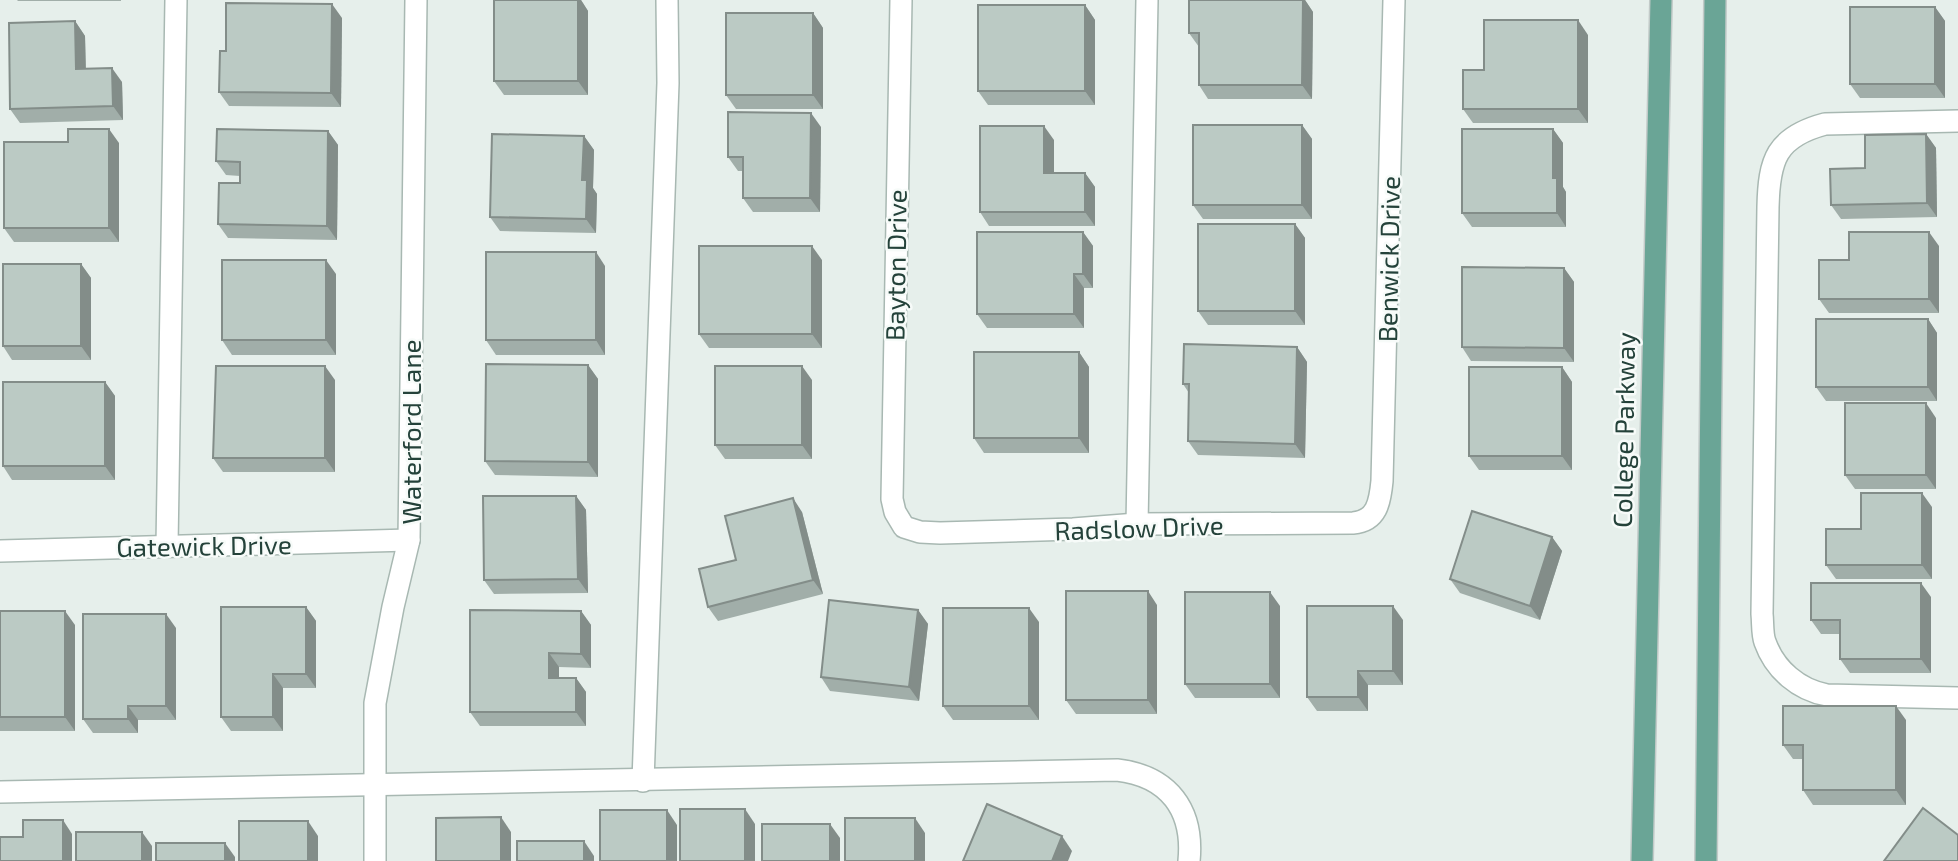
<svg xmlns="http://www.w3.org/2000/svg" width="1958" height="861" viewBox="0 0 1958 861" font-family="'Exo 2',sans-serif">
	<rect width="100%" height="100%" fill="#e6efeb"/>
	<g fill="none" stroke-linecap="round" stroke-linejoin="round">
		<g stroke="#a8b8b2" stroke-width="24">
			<g id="minor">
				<path d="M901,0l-9,499 3,13 9,15 16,5 20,1 133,-4 64,-5 216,-1c24,-2 27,-21 29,-42l12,-481"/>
				<path d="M1958,121l-133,3c-49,13 -56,36 -57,83l-6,407c1,9 0,20 3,28 10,28 34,48 62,53l131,3"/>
				<polyline points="1137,524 1147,0"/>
				<polyline points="167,545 176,0"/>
				<polyline points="0,551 409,540"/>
				<polyline points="643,781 668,83 667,0"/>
				<path d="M0,792l1117,-22c52,6 77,40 72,91"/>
				<polyline points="375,861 375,703 393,607 409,540 416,0"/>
			</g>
		</g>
		<g stroke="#c2cac8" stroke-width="24">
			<g id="major">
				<polyline points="1642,861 1661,0"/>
				<polyline points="1706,861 1715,0"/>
			</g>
		</g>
		<use href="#minor" stroke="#fff" stroke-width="21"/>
		<use href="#major" stroke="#6aa596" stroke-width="21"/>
	</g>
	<g fill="#a1aea9">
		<polygon points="17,0 121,0 121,1 18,1"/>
		<polygon points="494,0 581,0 588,11 588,95 504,95 494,81"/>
		<polygon points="1189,0 1305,0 1313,12 1312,99 1208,99 1199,85 1199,47 1189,33"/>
		<polygon points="1085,5 1095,20 1095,105 988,105 978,91"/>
		<polygon points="1935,7 1945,21 1945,98 1860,98 1850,84"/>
		<polygon points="813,13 823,28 823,109 736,109 726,95"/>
		<polygon points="342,18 341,107 229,106 219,92 226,51"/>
		<polygon points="75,21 85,36 86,69 122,82 123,120 20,123 10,109"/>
		<polygon points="1588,35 1588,123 1473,123 1463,109"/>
		<polygon points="1302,125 1312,139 1312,219 1203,219 1193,205"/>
		<polygon points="821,127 820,212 753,212 743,198 743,171 738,171 728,157"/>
		<polygon points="1553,129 1563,143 1563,187 1566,192 1566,227 1472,227 1462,213"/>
		<polygon points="328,131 338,145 337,240 228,238 218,224 240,183 240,176 226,175 216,161"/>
		<polygon points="1926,134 1936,148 1937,217 1841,219 1831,205"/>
		<polygon points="584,136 594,150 593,188 597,194 596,233 500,231 490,217"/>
		<polygon points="1054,140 1054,173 1085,173 1095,187 1095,226 989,226 980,212"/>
		<polygon points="68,142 119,143 119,242 14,242 4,228"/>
		<polygon points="1295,224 1305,238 1305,325 1208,325 1198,311"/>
		<polygon points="1083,232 1093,246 1093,288 1084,288 1084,328 987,328 977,314"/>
		<polygon points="1939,246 1939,313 1829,313 1819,299 1849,260"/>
		<polygon points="822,260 822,348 709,348 699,334"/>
		<polygon points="81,264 91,278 91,360 12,360 3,346"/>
		<polygon points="605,266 605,355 496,355 486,340"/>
		<polygon points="1564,268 1574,282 1574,362 1471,361 1462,347"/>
		<polygon points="336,274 336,355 232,355 222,340"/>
		<polygon points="1928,319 1937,333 1937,401 1826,401 1816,387"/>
		<polygon points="1297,347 1307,362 1305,458 1198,455 1188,441 1189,393 1183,384"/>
		<polygon points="1079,352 1089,367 1089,453 984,453 974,438"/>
		<polygon points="588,365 598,379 598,477 495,475 485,461"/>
		<polygon points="1562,367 1572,382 1572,470 1479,470 1469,456"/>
		<polygon points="335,380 335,472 223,472 213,458"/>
		<polygon points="812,380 812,459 725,459 715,445"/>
		<polygon points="105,382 115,396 115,480 12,480 3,466"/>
		<polygon points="1936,418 1936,489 1855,489 1845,475"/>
		<polygon points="576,496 586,510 588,593 494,594 484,580"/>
		<polygon points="1932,507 1932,579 1836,579 1826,565 1861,529"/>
		<polygon points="802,512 823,594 718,621 708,607 736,560"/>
		<polygon points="1552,537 1562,551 1540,620 1460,593 1450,579"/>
		<polygon points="1931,597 1931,673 1850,673 1840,659 1840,634 1821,634 1811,620"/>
		<polygon points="1157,605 1157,714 1076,714 1066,700"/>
		<polygon points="1280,606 1280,698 1195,698 1185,684"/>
		<polygon points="306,607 316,621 316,688 283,688 283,731 231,731 221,717"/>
		<polygon points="918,610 928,624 919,701 830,691 821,677"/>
		<polygon points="0,611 75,625 75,731 0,731"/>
		<polygon points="581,611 591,625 591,668 559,667 559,678 576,678 586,692 586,726 480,726 470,712"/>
		<polygon points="1403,620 1403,685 1368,685 1368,711 1317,711 1307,697"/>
		<polygon points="1039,622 1039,720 953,720 943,706"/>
		<polygon points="176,628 176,720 138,720 138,733 93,733 83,719"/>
		<polygon points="1906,720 1906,805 1813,805 1803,790 1803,759 1793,759 1783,745"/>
	</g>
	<g fill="#838d89">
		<polygon points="578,0 581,0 588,11 588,95 578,81"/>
		<polygon points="1303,0 1305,0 1313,12 1312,99 1302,85"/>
		<polygon points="332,4 342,18 341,107 331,93"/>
		<polygon points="1085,5 1095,20 1095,105 1085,91"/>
		<polygon points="1935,7 1945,21 1945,98 1935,84"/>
		<polygon points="813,13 823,28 823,109 813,95"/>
		<polygon points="1578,20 1588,35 1588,123 1578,109"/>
		<polygon points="75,21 85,36 86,83 76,69"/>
		<polygon points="112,68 122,82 123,120 113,106"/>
		<polygon points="811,113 821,127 820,212 810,198"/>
		<polygon points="1302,125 1312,139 1312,219 1302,205"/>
		<polygon points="1044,126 1054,140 1054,187 1044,173"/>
		<polygon points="109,129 119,143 119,242 109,228"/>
		<polygon points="1553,129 1563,143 1563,187 1566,192 1566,227 1557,213 1553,178"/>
		<polygon points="328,131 338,145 337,240 327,226"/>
		<polygon points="1926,134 1936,148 1937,217 1927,203"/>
		<polygon points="584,136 594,150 593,188 597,194 596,233 586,219 582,180"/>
		<polygon points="1085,173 1095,187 1095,226 1085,212"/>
		<polygon points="1295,224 1305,238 1305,325 1295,311"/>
		<polygon points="1083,232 1093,246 1093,288 1083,274"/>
		<polygon points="1929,232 1939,246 1939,313 1929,299"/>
		<polygon points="812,246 822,260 822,348 812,334"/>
		<polygon points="596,252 605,266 605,355 596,340"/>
		<polygon points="326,260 336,274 336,355 326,340"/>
		<polygon points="81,264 91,278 91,360 81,346"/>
		<polygon points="1564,268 1574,282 1574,362 1564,348"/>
		<polygon points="1074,274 1084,288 1084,328 1074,314"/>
		<polygon points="1928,319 1937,333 1937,401 1928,387"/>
		<polygon points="1297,347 1307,362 1305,458 1295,444"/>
		<polygon points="1079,352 1089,367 1089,453 1079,438"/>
		<polygon points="588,365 598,379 598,477 588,462"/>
		<polygon points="325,366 335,380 335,472 325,458"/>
		<polygon points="802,366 812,380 812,459 802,445"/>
		<polygon points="1562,367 1572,382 1572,470 1562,456"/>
		<polygon points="105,382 115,396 115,480 105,466"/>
		<polygon points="1926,403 1936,418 1936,489 1926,475"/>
		<polygon points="1922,493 1932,507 1932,579 1922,565"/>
		<polygon points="576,496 586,510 588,593 578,579"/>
		<polygon points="793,498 802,512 823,594 813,580"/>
		<polygon points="1552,537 1562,551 1540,620 1530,606"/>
		<polygon points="1921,583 1931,597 1931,673 1921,659"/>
		<polygon points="1148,591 1157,605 1157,714 1148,700"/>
		<polygon points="1270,592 1280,606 1280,698 1270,684"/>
		<polygon points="1393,606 1403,620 1403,685 1393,671"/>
		<polygon points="306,607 316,621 316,688 306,674"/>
		<polygon points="1029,608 1039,622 1039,720 1029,706"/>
		<polygon points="918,610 928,624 919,701 909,687"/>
		<polygon points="65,611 75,625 75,731 65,717"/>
		<polygon points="581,611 591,625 591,668 581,654"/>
		<polygon points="166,614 176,628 176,720 166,706"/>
		<polygon points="549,653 559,667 559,692 549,678"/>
		<polygon points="1358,671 1368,685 1368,711 1358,697"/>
		<polygon points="273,674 283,688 283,731 273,717"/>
		<polygon points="576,678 586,692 586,726 576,712"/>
		<polygon points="128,706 138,720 138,733 128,719"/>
		<polygon points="1896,706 1906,720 1906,805 1896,790"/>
		<polygon points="745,809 755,824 755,861 745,861"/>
		<polygon points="667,810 677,825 677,861 667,861"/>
		<polygon points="501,817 511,832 511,861 501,861"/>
		<polygon points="915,818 925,833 925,861 915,861"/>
		<polygon points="63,820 72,834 72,861 63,861"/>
		<polygon points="308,821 318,836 318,861 308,861"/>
		<polygon points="830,824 840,838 840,861 830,861"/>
		<polygon points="142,832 152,846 152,861 142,861"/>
		<polygon points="1062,836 1072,851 1068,861 1052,861"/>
		<polygon points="584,841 594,856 594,861 584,861"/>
		<polygon points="225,843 235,857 235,861 225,861"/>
	</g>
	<g fill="#bbcac4" stroke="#838d89" stroke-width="2">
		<rect x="494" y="0" width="84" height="81"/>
		<polygon points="1189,0 1303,0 1302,85 1199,85 1199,33 1189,33"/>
		<polygon points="226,3 332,4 331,93 219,92 220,51 226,51"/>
		<rect x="978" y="5" width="107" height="86"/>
		<rect x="1850" y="7" width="85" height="77"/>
		<rect x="726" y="13" width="87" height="82"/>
		<polygon points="1484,20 1578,20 1578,109 1463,109 1463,70 1484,70"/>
		<polygon points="75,21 76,69 112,68 113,106 10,109 9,23"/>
		<polygon points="728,112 811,113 810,198 743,198 743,157 728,157"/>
		<rect x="1193" y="125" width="109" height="80"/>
		<polygon points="980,126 1044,126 1044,173 1085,173 1085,212 980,212"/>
		<polygon points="68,129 109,129 109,228 4,228 4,142 68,142"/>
		<polygon points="217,129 328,131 327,226 218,224 219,183 240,183 240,162 216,161"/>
		<polygon points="1462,129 1553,129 1553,178 1557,178 1557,213 1462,213"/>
		<polygon points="492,134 584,136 582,180 587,180 586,219 490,217"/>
		<polygon points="1926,134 1927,203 1831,205 1830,169 1865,168 1865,135"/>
		<rect x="1198" y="224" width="97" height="87"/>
		<polygon points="977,232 1083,232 1083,274 1074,274 1074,314 977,314"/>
		<polygon points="1849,232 1929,232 1929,299 1819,299 1819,260 1849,260"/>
		<rect x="699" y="246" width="113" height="88"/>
		<rect x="486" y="252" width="110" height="88"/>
		<rect x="222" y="260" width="104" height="80"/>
		<rect x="3" y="264" width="78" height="82"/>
		<polygon points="1462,267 1564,268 1564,348 1462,347"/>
		<rect x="1816" y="319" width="112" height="68"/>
		<polygon points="1184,344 1297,347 1295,444 1188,441 1189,384 1183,384"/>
		<rect x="974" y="352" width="105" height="86"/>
		<polygon points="486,364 588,365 588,462 485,461"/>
		<polygon points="216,366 325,366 325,458 213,458"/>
		<rect x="715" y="366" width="87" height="79"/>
		<rect x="1469" y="367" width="93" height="89"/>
		<rect x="3" y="382" width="102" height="84"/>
		<rect x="1845" y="403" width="81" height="72"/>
		<polygon points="1861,493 1922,493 1922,565 1826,565 1826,529 1861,529"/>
		<polygon points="483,496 576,496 578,579 484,580"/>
		<polygon points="793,498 813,580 708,607 699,569 736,560 725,516"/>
		<polygon points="1472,511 1552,537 1530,606 1450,579"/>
		<polygon points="1811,583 1921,583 1921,659 1840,659 1840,620 1811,620"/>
		<rect x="1066" y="591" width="82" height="109"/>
		<rect x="1185" y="592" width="85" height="92"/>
		<polygon points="829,600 918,610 909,687 821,677"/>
		<polygon points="1307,606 1393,606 1393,671 1358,671 1358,697 1307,697"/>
		<polygon points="221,607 306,607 306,674 273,674 273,717 221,717"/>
		<rect x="943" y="608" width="86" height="98"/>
		<polygon points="470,610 581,611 581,654 549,653 549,678 576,678 576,712 470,712"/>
		<rect x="0" y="611" width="65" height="106"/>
		<polygon points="83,614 166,614 166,706 128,706 128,719 83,719"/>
		<polygon points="1783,706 1896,706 1896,790 1803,790 1803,745 1783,745"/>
		<polygon points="987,804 1062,836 1052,861 963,861"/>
		<polygon points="1923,808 1958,835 1958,861 1884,861"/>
		<rect x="680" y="809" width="65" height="52"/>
		<rect x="600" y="810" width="67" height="51"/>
		<polygon points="501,817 501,861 436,861 436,818"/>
		<rect x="845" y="818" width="70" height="43"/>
		<polygon points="23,820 63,820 63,861 0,861 0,837 23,837"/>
		<rect x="239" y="821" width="69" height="40"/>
		<rect x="762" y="824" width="68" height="37"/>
		<rect x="76" y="832" width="66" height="29"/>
		<rect x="517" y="841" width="67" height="20"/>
		<rect x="156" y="843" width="69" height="18"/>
	</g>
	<g text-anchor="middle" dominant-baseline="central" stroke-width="5" stroke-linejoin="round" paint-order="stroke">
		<g font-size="26" fill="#24423a" stroke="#f7fbf9">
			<text transform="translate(1388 259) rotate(-89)">Benwick Drive</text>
			<text transform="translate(895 265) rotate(-89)">Bayton Drive</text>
			<text transform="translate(1623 430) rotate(-89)">College Parkway</text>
			<text transform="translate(410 432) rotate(-90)">Waterford Lane</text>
			<text transform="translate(1139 527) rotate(-2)">Radslow Drive</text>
			<text transform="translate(204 545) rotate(-1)">Gatewick Drive</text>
		</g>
	</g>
</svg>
